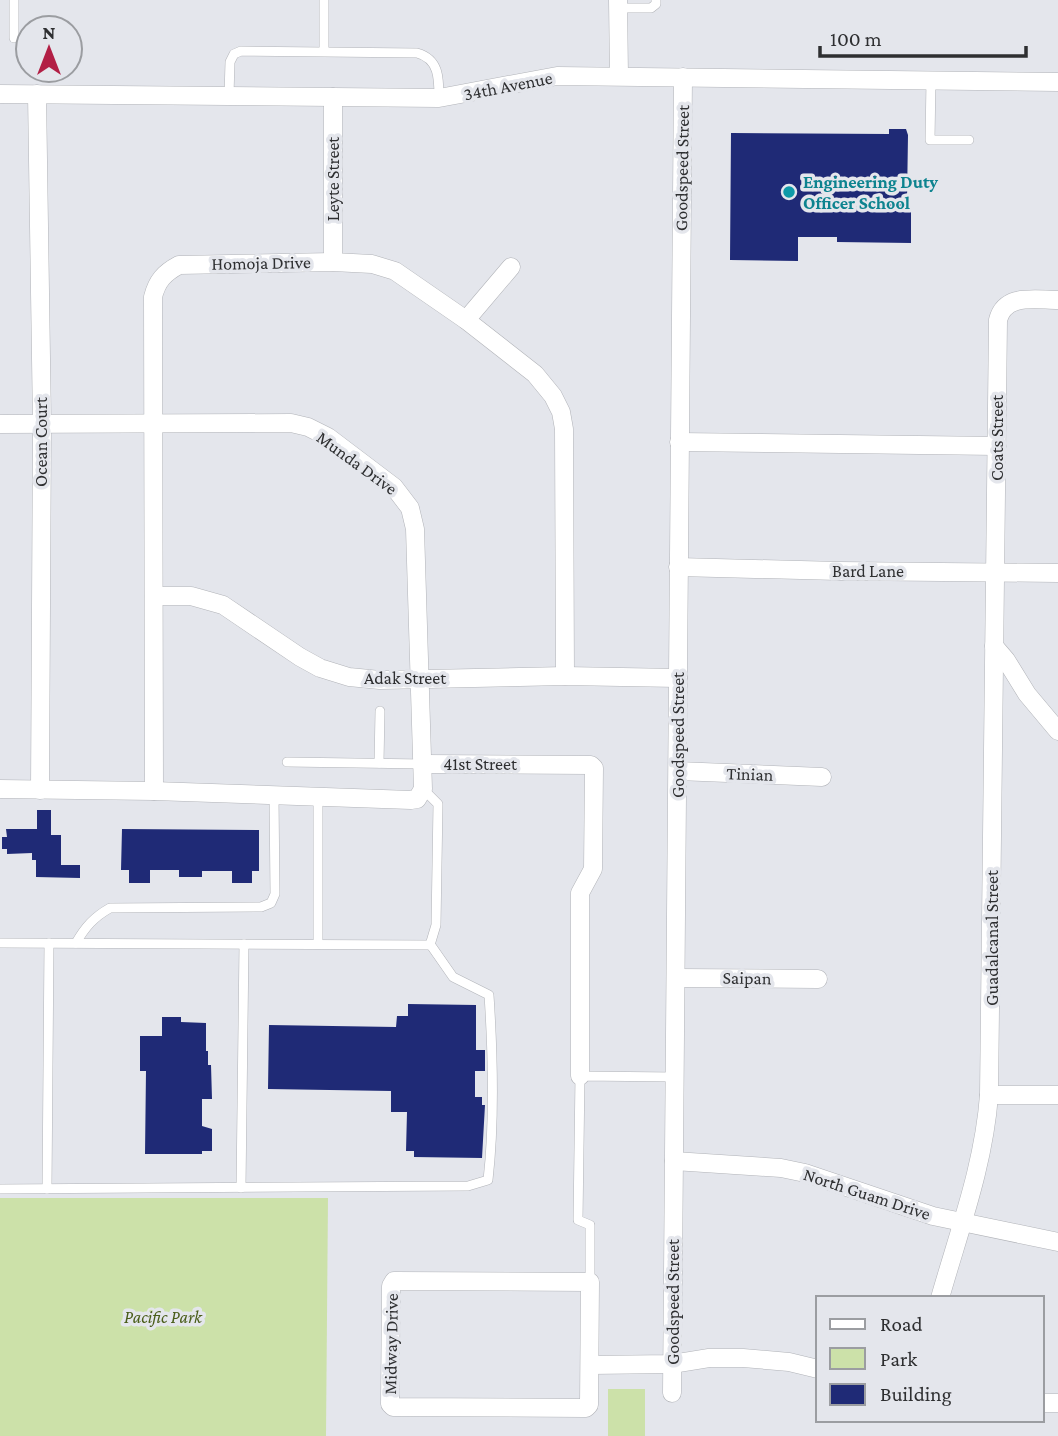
<svg xmlns="http://www.w3.org/2000/svg" width="1058" height="1436" viewBox="0 0 1058 1436" font-family="'Crimson Pro',serif">
	<rect width="100%" height="100%" fill="#e4e6ec"/>
	<g fill="#cce1a9">
		<polygon points="0,1198 328,1198 326,1436 0,1436"/>
		<rect x="608" y="1389" width="37" height="47"/>
	</g>
	<g fill="#1f2a76">
		<polygon points="889,129 906,129 908,135 907,200 911,200 911,243 837,242 837,237 798,237 798,261 730,260 731,133 889,134"/>
		<polygon points="37,810 51,810 51,835 61,835 61,865 80,865 80,878 36,877 36,860 32,860 32,853 7,854 7,849 2,849 2,837 7,837 6,829 37,829"/>
		<polygon points="122,829 259,830 259,871 252,871 252,883 232,883 232,871 202,871 202,877 179,877 179,870 150,870 150,883 129,883 129,870 121,870"/>
		<polygon points="408,1004 476,1005 476,1050 485,1050 485,1071 475,1071 475,1097 482,1097 482,1105 485,1105 482,1158 414,1157 414,1151 406,1151 407,1112 391,1112 391,1091 268,1089 269,1025 396,1027 397,1016 408,1016"/>
		<polygon points="162,1017 181,1017 181,1022 206,1023 206,1051 208,1051 208,1065 211,1065 212,1099 202,1099 202,1126 212,1129 212,1151 202,1151 202,1154 145,1154 146,1071 140,1071 140,1036 162,1036"/>
	</g>
	<g fill="none" stroke-linecap="round" stroke-linejoin="round">
		<g stroke="#b1b3b8" stroke-width="10">
			<g id="service">
				<polyline points="324,0 324,51"/>
				<polyline points="618,8 651,8 656,4 656,0"/>
				<polyline points="14,38 14,0"/>
				<polyline points="931,80 930,140 969,140"/>
				<path d="M229,95l1,-33 4,-8 7,-3 176,2c22,6 22,25 22,45"/>
				<polyline points="287,762 424,764"/>
				<polyline points="379,763 380,711"/>
				<polyline points="318,798 318,944"/>
				<polyline points="0,943 430,945 436,925 438,804 423,789"/>
				<path d="M76,943c9,-16 18,-26 34,-35l151,-1 10,-4 4,-9 -1,-98"/>
				<polyline points="241,1188 244,944"/>
				<path d="M0,1189l468,-3 20,-6c7,-61 5,-124 1,-185l-36,-18 -23,-33"/>
				<polyline points="47,1189 49,943"/>
				<polyline points="590,1282 590,1225 578,1220 580,1076 675,1077"/>
			</g>
		</g>
		<g stroke="#b1b3b8" stroke-width="19">
			<g id="minor">
				<polyline points="618,0 619,75"/>
				<polyline points="0,94 439,98 557,76 1058,82"/>
				<polyline points="37,94 42,424 40,790"/>
				<polyline points="333,97 333,262"/>
				<polyline points="466,320 511,267"/>
				<polyline points="0,424 291,423 308,427 328,437 394,487 410,508 415,529 423,789 417,799 411,800 154,791 0,789"/>
				<polyline points="679,442 997,446"/>
				<polyline points="678,567 839,571 1058,573"/>
				<polyline points="154,596 191,596 223,605 300,657 320,668 349,677 380,680 565,676 678,678"/>
				<polyline points="994,646 1006,660 1027,694 1058,731"/>
				<polyline points="424,764 591,765 594,768 593,869 580,893 580,1076"/>
				<polyline points="678,771 822,777"/>
				<path d="M154,791l-1,-494c4,-16 11,-24 26,-32l154,-3 39,2 23,7 71,49 69,54 18,22 8,16 3,17 1,247"/>
				<polyline points="676,978 818,979"/>
				<polyline points="989,1095 1058,1095"/>
				<polyline points="674,1161 781,1168 805,1173 933,1216 1058,1242"/>
				<polygon points="394,1281 590,1282 589,1405 586,1408 393,1407 390,1404 391,1286"/>
				<path d="M940,1298c19,-67 44,-133 49,-203l9,-775c7,-27 37,-20 60,-20"/>
				<polyline points="590,1365 672,1364 709,1358 743,1358 789,1362 818,1369"/>
				<polyline points="672,1393 683,77"/>
				<polyline points="1042,1403 1058,1403"/>
			</g>
		</g>
		<use href="#service" stroke="#fff" stroke-width="9"/>
		<use href="#minor" stroke="#fff" stroke-width="18"/>
	</g>
	<circle fill="#0f9aa8" stroke="#e4e6ec" stroke-width="2.5" cx="789" cy="192" r="7"/>
	<g text-anchor="middle" dominant-baseline="central" stroke-width="7" stroke-linejoin="round" paint-order="stroke">
		<g font-size="18" fill="#2e2f31" stroke="#e4e6ec">
			<text transform="translate(508 86) rotate(-11)">34th Avenue</text>
			<text transform="translate(682 168) rotate(-89)">Goodspeed Street</text>
			<text transform="translate(333 179) rotate(-90)">Leyte Street</text>
			<text transform="translate(261 263) rotate(-1)">Homoja Drive</text>
			<text transform="translate(997 438) rotate(-90)">Coats Street</text>
			<text transform="translate(41 442) rotate(-90)">Ocean Court</text>
			<text transform="translate(357 463) rotate(36)">Munda Drive</text>
			<text x="868" y="571">Bard Lane</text>
			<text x="405" y="678">Adak Street</text>
			<text transform="translate(678 735) rotate(-90)">Goodspeed Street</text>
			<text x="480" y="764">41st Street</text>
			<text transform="translate(750 774) rotate(2)">Tinian</text>
			<text transform="translate(992 938) rotate(-90)">Guadalcanal Street</text>
			<text transform="translate(747 978) rotate(1)">Saipan</text>
			<text transform="translate(867 1194) rotate(18)">North Guam Drive</text>
			<text transform="translate(673 1302) rotate(-90)">Goodspeed Street</text>
			<text transform="translate(391 1344) rotate(-89)">Midway Drive</text>
		</g>
		<g font-size="18" font-weight="bold" fill="#0d838f" stroke="#e4e6ec" text-anchor="start">
			<text x="803" y="182">Engineering Duty<tspan x="803" dy="21">Officer School</tspan></text>
		</g>
		<g font-size="18" font-style="italic" fill="#495d19" stroke="#e4e6ec">
			<text x="163" y="1317">Pacific Park</text>
		</g>
	</g>
	<rect x="816" y="1296" width="228" height="126" fill="#e4e6ec" stroke="#9b9da1" stroke-width="2"/>
	<rect x="830" y="1319" width="35" height="10" fill="#ffffff" stroke="#9b9da1" stroke-width="2"/>
	<text x="880" y="1331" font-size="21" fill="#2e2f31">Road</text>
	<rect x="830" y="1348" width="35" height="21" fill="#cce1a9" stroke="#9b9da1" stroke-width="2"/>
	<text x="880" y="1366" font-size="21" fill="#2e2f31">Park</text>
	<rect x="830" y="1384" width="35" height="21" fill="#1f2a76" stroke="#9b9da1" stroke-width="2"/>
	<text x="880" y="1401" font-size="21" fill="#2e2f31">Building</text>
	<g transform="translate(49 49)"><circle r="33" fill="#e4e6ec" stroke="#9b9da1" stroke-width="2"/>
	<path d="M0-5L12 26L0 18L-12 26Z" fill="#b21f45"/>
	<text y="-10" font-size="19" font-weight="bold" text-anchor="middle" fill="#2e2f31">N</text>
	</g>
	<path d="M820 46v10h206v-10" fill="none" stroke="#2e2f31" stroke-width="3.5"/>
	<text x="830" y="46" font-size="21" fill="#2e2f31" stroke="#e4e6ec" stroke-width="5" paint-order="stroke">100 m</text>
</svg>
